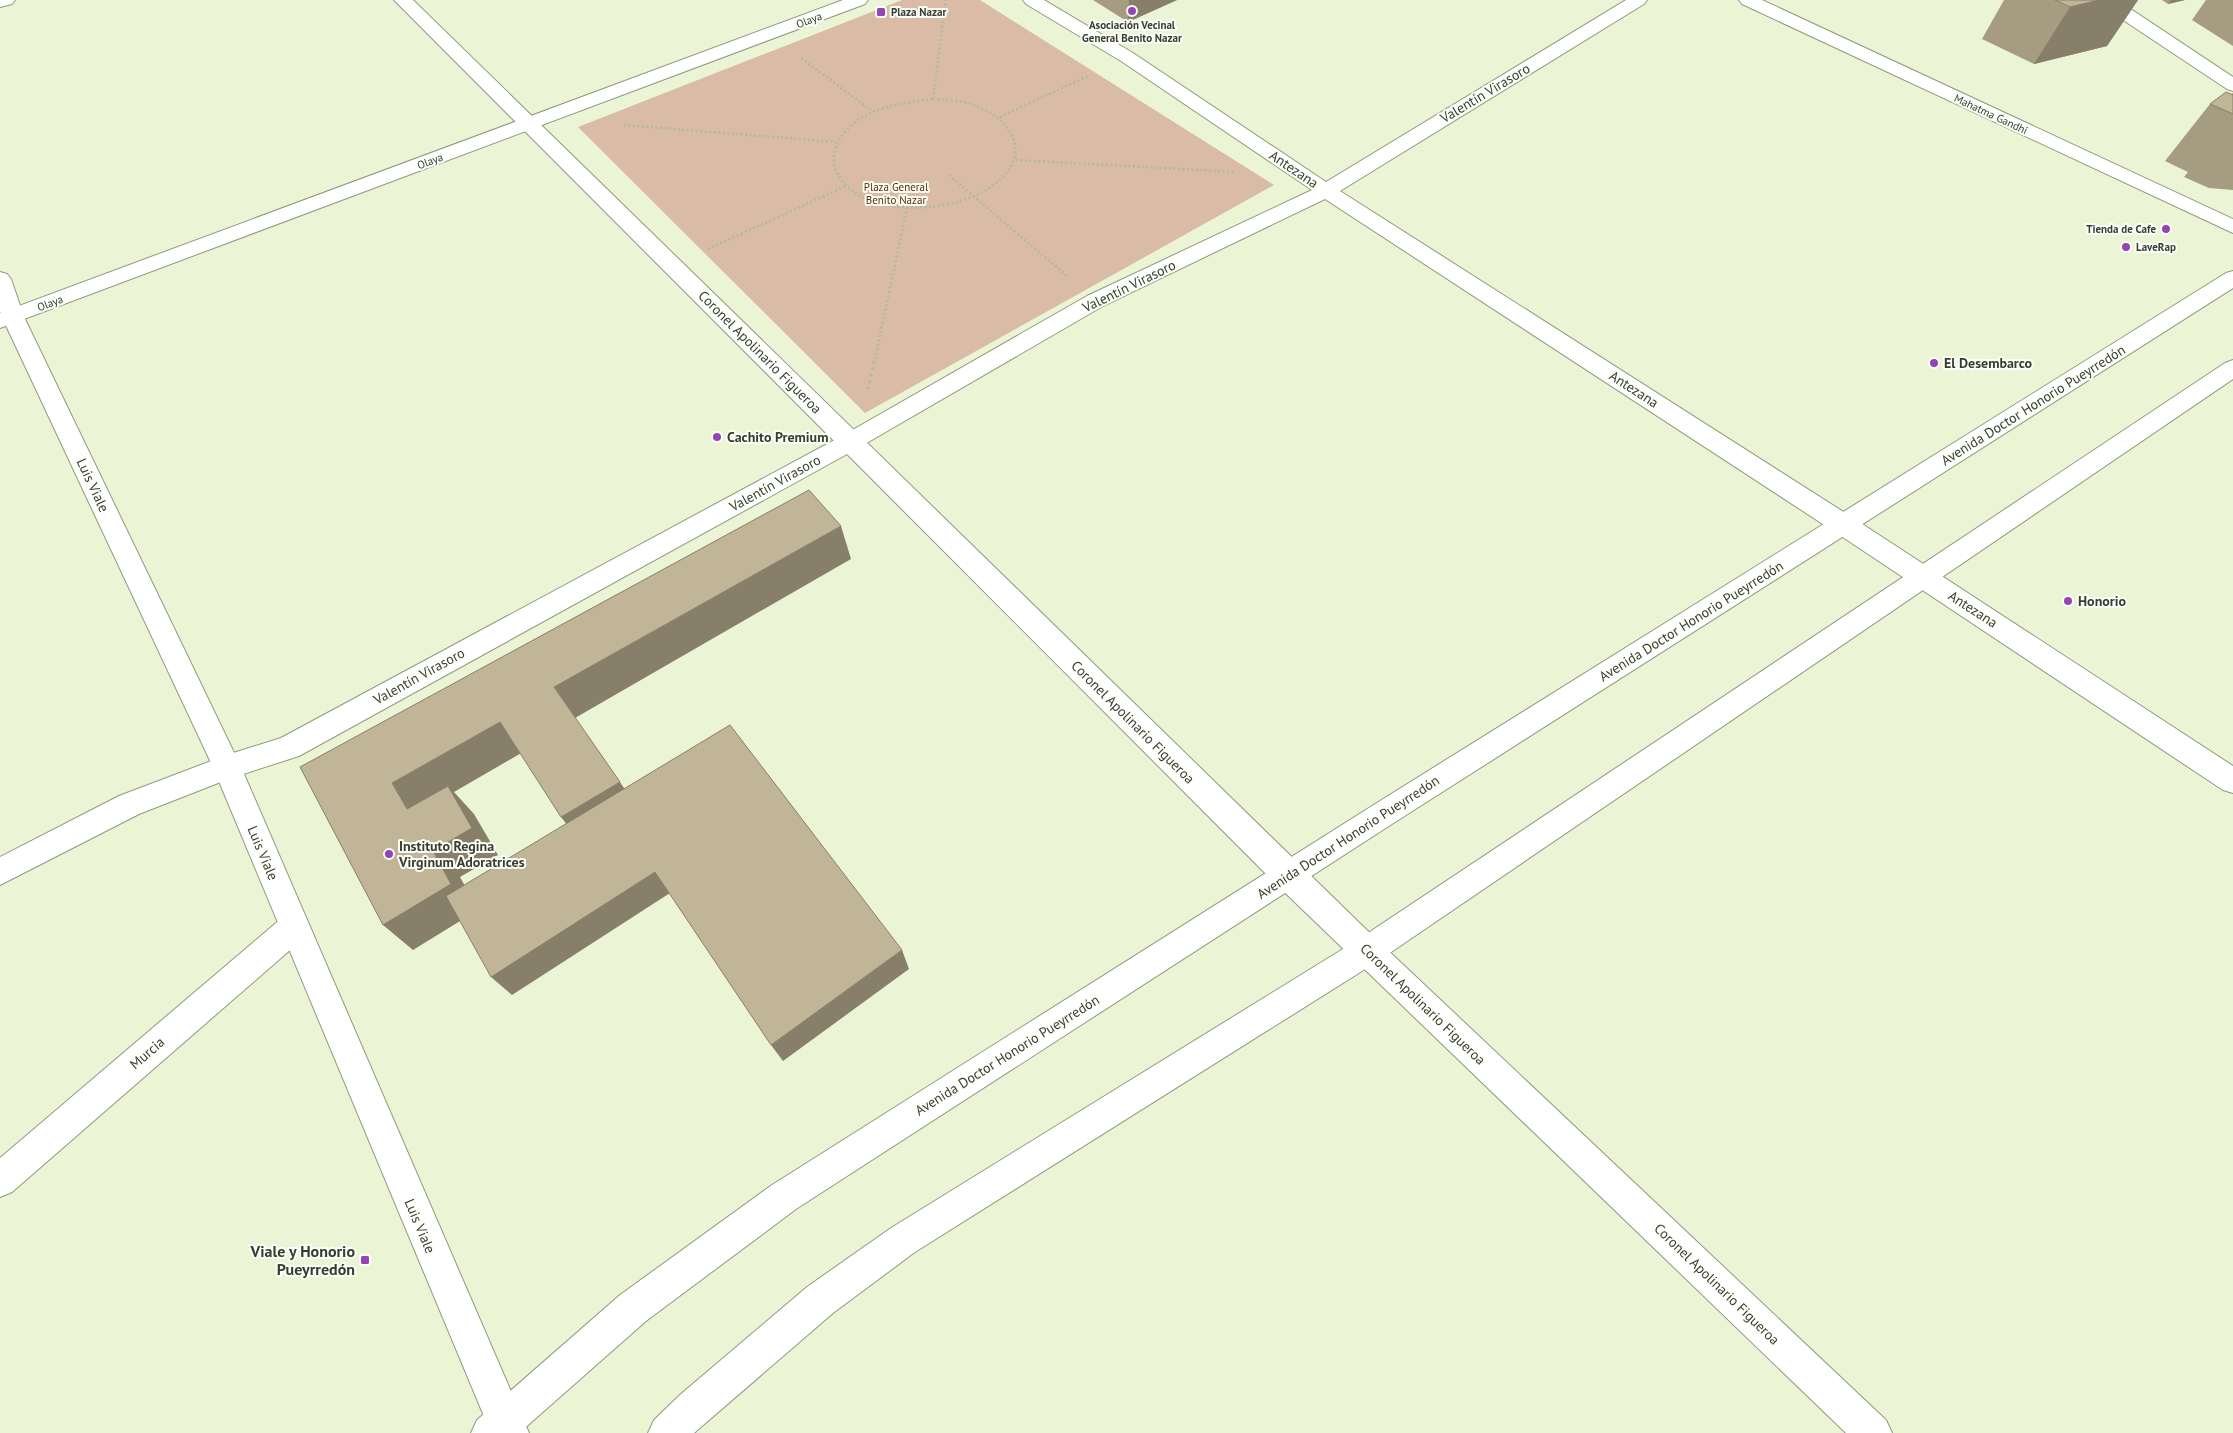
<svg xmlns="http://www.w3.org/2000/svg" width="2233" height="1433" viewBox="0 0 2233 1433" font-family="'PT Sans',sans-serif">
	<rect width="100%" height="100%" fill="#ebf5d5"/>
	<polygon fill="#dabba6" points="902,0 980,0 1274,185 865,413 578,127"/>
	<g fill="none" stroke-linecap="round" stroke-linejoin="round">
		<g stroke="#909a7c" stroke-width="2">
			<g id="minor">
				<polygon points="0,0 15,0 12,4 0,7"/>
				<polygon points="843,0 868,0 865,4 0,328 0,313"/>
				<polygon points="1023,0 1044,0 1133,53 1326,182 1626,0 1647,0 1644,4 1340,191 1853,518 2233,766 2233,793 2223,790 1835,532 1325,199 1103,306 858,448 299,756 231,778 139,814 0,885 0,857 119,796 227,755 281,738 842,436 1087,296 1312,190 1121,61 1026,4"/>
				<polygon points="1739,0 1762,0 2233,219 2233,233 1742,4"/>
				<polygon points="294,913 305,917 309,927 305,937 12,1192 0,1197 0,1158 283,917"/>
				<polygon points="1367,936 1378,941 1886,1420 1892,1433 1846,1433 1356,961 1352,951 1356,941"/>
			</g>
		</g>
		<g stroke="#909a7c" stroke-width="2">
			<g id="tertiary">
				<polygon points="394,0 413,0 1378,941 1382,951 1378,961 1367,966 1356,961 1278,886"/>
				<polygon points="0,272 7,274 11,279 24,317 241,767 529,1433 491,1433 213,767 2,317 0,311"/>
			</g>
		</g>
		<g stroke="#909a7c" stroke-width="2">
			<g id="secondary">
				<polygon points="2096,0 2117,0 2233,77 2233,91 2227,89 2099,4"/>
				<polygon points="2233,271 2233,288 1392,824 796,1209 646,1321 519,1433 471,1433 477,1420 620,1295 772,1185 1372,806 2226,273"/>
				<polygon points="2233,360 2233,379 1378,961 915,1252 833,1313 694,1433 648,1433 654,1420 681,1394 807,1287 891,1228 1356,941 2225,363"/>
			</g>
		</g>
		<g stroke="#b1b9a0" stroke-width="2.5" stroke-dasharray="2 2.5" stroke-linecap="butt">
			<polyline points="801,58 872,111"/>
			<path d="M933,99c12,1 26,1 38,5 42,15 64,51 21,82 -35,26 -113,32 -146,-1 -9,-8 -15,-23 -11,-35 14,-41 61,-46 98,-51z"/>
			<polyline points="933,99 946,0"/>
			<polyline points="1000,117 1090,75"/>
			<polyline points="624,125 836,142"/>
			<polyline points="1016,160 1236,172"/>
			<polyline points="949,175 1068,277"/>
			<polyline points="708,249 846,186"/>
			<polyline points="875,359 907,208"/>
		</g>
		<polyline stroke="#b1b9a0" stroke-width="3" stroke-dasharray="2.5 4" stroke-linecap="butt" points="868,389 875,358"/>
		<use href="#minor" fill="#fff" fill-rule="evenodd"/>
		<use href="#tertiary" fill="#fff" fill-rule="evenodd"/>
		<use href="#secondary" fill="#fff" fill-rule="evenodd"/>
	</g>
	<g fill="#a69c82">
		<polygon points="1093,0 1177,0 1128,22"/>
		<polygon points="2004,0 2138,0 2107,46 2034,64 1982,39"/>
		<polygon points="2162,0 2185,0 2168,4"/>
		<polygon points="2206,0 2233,0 2233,46 2192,20"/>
		<polygon points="2233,93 2233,190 2209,188 2184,177 2188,172 2165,161 2210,104"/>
	</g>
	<g fill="#877f6a">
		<polygon points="1129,0 1177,0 1128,22"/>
		<polygon points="2099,0 2138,0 2107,46 2034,64 2070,7"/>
		<polygon points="2171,0 2185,0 2168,4"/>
		<polygon points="841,526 851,559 575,718 554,687"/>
		<polygon points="500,722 523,752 454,792 474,814 498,855 460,877 478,910 413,950 383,925 433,851 407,809 392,783"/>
		<polygon points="620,782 639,811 583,845 561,817"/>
		<polygon points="655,872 670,893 512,995 491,977"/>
		<polygon points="902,950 909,969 783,1061 771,1045"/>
	</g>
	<g fill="#c1b597" stroke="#877f6a">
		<polygon points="2055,0 2099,0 2070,7"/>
		<polygon points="2226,92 2233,95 2233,114 2210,104"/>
		<polygon points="809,490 841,526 554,687 620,782 561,817 500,722 392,783 407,809 448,786 472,828 433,851 451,884 383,925 300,767"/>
		<polygon points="730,725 902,950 771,1045 655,872 491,977 446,896"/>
	</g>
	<g fill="#9644b3" stroke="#fcfff8" stroke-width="2">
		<circle cx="1132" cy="11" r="5"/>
		<rect x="876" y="7" width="10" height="10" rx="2.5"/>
		<circle cx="2166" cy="229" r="5"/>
		<circle cx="2126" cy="247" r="5"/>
		<circle cx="1934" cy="363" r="5"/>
		<circle cx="717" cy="437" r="5"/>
		<circle cx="2068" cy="601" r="5"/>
		<circle cx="389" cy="854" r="5"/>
		<rect x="360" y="1255" width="10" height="10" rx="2.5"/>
	</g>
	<g text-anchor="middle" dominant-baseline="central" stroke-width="4" stroke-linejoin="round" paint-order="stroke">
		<g font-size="11" font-weight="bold" fill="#393d31" stroke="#fcfff8" text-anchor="start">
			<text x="891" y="12">Plaza Nazar</text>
			<text x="1132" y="25" text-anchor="middle">Asociación Vecinal<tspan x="1132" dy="13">General Benito Nazar</tspan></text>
			<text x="2156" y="229" text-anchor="end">Tienda de Cafe</text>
			<text x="2136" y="247">LaveRap</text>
		</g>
		<g font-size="11" fill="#393d31" stroke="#fcfff8">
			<text transform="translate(809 20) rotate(-21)">Olaya</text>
			<text transform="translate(1991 114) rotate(25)">Mahatma Gandhi</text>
			<text transform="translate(430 161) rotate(-21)">Olaya</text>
			<text transform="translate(50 303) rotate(-21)">Olaya</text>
		</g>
		<g font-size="11" fill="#582c05" stroke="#fcfff8">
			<text x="896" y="187">Plaza General<tspan x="896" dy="13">Benito Nazar</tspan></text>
		</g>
		<g font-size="14" fill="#393d31" stroke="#fcfff8">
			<text transform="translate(1485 93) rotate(-31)">Valentín Virasoro</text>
			<text transform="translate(1294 169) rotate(34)">Antezana</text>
			<text transform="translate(1129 286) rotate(-26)">Valentín Virasoro</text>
			<text transform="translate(760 352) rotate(45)">Coronel Apolinario Figueroa</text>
			<text transform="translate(1634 389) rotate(33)">Antezana</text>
			<text transform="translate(2033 405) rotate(-32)">Avenida Doctor Honorio Pueyrredón</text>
			<text transform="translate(775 483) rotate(-29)">Valentín Virasoro</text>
			<text transform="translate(93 485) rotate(65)">Luis Viale</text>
			<text transform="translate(1973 609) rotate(33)">Antezana</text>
			<text transform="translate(1691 621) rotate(-32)">Avenida Doctor Honorio Pueyrredón</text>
			<text transform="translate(419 676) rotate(-29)">Valentín Virasoro</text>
			<text transform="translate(1133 722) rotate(45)">Coronel Apolinario Figueroa</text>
			<text transform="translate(1348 837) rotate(-33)">Avenida Doctor Honorio Pueyrredón</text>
			<text transform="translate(263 853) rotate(67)">Luis Viale</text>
			<text transform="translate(1423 1004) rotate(44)">Coronel Apolinario Figueroa</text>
			<text transform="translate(147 1053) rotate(-41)">Murcia</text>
			<text transform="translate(1007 1055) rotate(-32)">Avenida Doctor Honorio Pueyrredón</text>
			<text transform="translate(420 1226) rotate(67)">Luis Viale</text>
			<text transform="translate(1717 1284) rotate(44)">Coronel Apolinario Figueroa</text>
		</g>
		<g font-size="14" font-weight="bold" fill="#393d31" stroke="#fcfff8" text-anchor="start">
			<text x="1944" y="363">El Desembarco</text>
			<text x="727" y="437">Cachito Premium</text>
			<text x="2078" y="601">Honorio</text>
			<text x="399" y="846">Instituto Regina<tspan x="399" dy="16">Virginum Adoratrices</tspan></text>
		</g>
		<g font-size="16" font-weight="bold" fill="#393d31" stroke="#fcfff8" text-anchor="end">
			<text x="355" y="1251">Viale y Honorio<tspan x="355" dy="18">Pueyrredón</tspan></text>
		</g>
	</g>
</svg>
